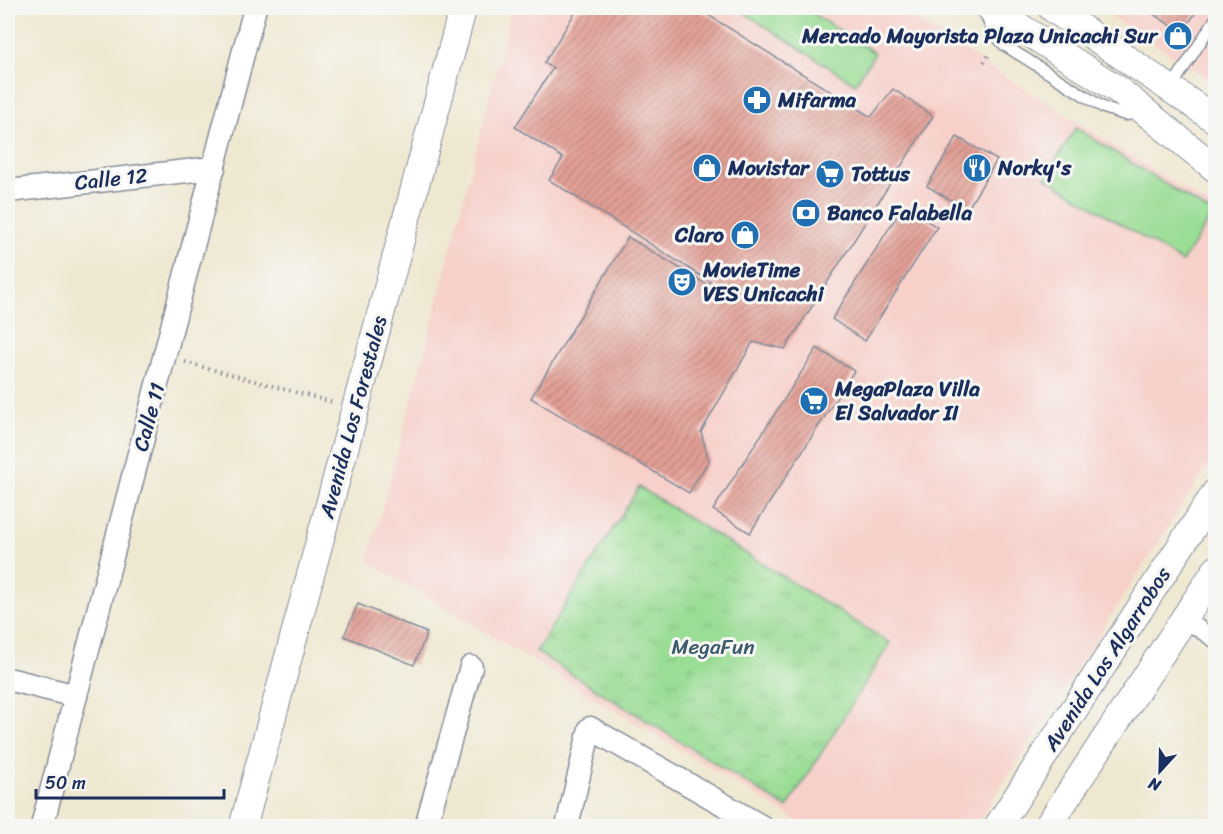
<svg xmlns="http://www.w3.org/2000/svg" width="1223" height="834" viewBox="0 0 1223 834" font-family="Sriracha,sans-serif">
	<defs>
		<pattern id="park-tufts" width="24" height="20" patternUnits="userSpaceOnUse" patternTransform="scale(1.5)"><rect width="24" height="20" fill="#9add94"/><path d="M3 7l-1-3M5 7V3M7 7l1-3M15 17l-1-3M17 17v-4M19 17l1-3" fill="none" stroke="#84be82"/></pattern>
		<pattern id="building-hatch" width="6" height="6" patternUnits="userSpaceOnUse" patternTransform="scale(1.5)"><rect width="6" height="6" fill="#e29f95"/><path d="M-1 1l2-2M0 6l6-6M5 7l2-2" fill="none" stroke="#b6827d"/></pattern>
	</defs>
	<rect width="100%" height="100%" fill="#f6f6f2"/>
	<filter id="ink" filterUnits="userSpaceOnUse"><feTurbulence type="fractalNoise" baseFrequency=".0167" numOctaves="2"/><feDisplacementMap in="SourceGraphic" scale="12" xChannelSelector="R" yChannelSelector="G"/><feConvolveMatrix kernelMatrix="1 2 1 2 8 2 1 2 1" color-interpolation-filters="sRGB"/></filter>
	<filter id="wash" filterUnits="userSpaceOnUse"><feTurbulence type="fractalNoise" baseFrequency=".008" numOctaves="4" result="noise"/><feDisplacementMap in="SourceGraphic" scale="24" xChannelSelector="R" yChannelSelector="G"/><feGaussianBlur stdDeviation="1.35" result="paint"/><feColorMatrix in="noise" values="0 0 0 0 0 0 0 0 0 0 0 0 0 0 0 0 0 1.4 0 .05"/><feComposite in="paint" operator="in"/></filter>
	<g filter="url(#wash)">
		<rect width="100%" height="100%" fill="#efe8d1"/>
		<g fill="#f7d0ca">
			<polygon points="512,8 897,8 1215,209 1215,454 976,826 806,826 368,561 426,347"/>
			<polygon points="1097,8 1215,8 1215,84 1186,64"/>
		</g>
		<g fill="#9add94" stroke="#5a8679" stroke-width="1.5">
			<polygon points="737,8 804,8 875,53 855,84"/>
			<polygon points="1076,128 1213,214 1182,262 1045,177"/>
		</g>
		<polygon fill="url(#park-tufts)" stroke="#5a8679" stroke-width="1.5" points="639,487 890,643 787,808 536,652"/>
		<g id="blocks">
			<g fill="url(#building-hatch)">
				<polygon points="578,8 697,8 871,117 893,89 933,116 785,349 753,342 701,432 709,460 689,493 531,398 628,237 734,301 736,298 549,180 563,158 515,127 553,68 544,63"/>
				<polygon points="1144,8 1199,8 1182,33"/>
				<polygon points="957,137 997,160 967,210 927,186"/>
				<polygon points="903,206 937,227 865,341 832,319"/>
				<polygon points="817,348 854,371 750,533 713,510"/>
				<polygon points="358,604 427,633 414,665 344,636"/>
			</g>
		</g>
	</g>
	<g filter="url(#ink)">
		<use href="#blocks" fill-opacity="0" stroke="#858c98" stroke-width="1.5"/>
		<g fill="none" stroke-linecap="round" stroke-linejoin="round">
			<g stroke="#858c98" stroke-width="13">
				<g id="service">
					<path d="M986,11c1,14 9,24 18,34l100,63 21,7 14,-1"/>
					<polyline points="1171,88 1216,18"/>
				</g>
			</g>
			<g stroke="#858c98" stroke-width="19">
				<polyline id="pedestrian" points="1184,619 1216,640"/>
			</g>
			<g stroke="#858c98" stroke-width="25">
				<g id="minor">
					<polyline points="8,191 214,168"/>
					<polyline points="8,679 76,696"/>
					<polyline points="42,826 255,8"/>
					<polyline points="426,826 471,667"/>
					<polyline points="567,826 590,728 761,826"/>
				</g>
			</g>
			<g stroke="#858c98" stroke-width="29">
				<g id="tertiary">
					<polyline points="990,8 1117,89 1216,169"/>
					<polyline points="1052,8 1216,120"/>
					<polyline points="243,826 463,8"/>
					<polyline points="998,826 1216,492"/>
					<polyline points="1048,826 1216,570"/>
				</g>
			</g>
			<g stroke="#858c98" stroke-width="4" stroke-dasharray="1.5 4.5" stroke-linecap="butt">
				<polyline points="984,62 990,53"/>
				<polyline points="185,362 331,402"/>
			</g>
			<use href="#service" stroke="#fff" stroke-width="10"/>
			<use href="#pedestrian" stroke="#fff" stroke-width="16"/>
			<use href="#minor" stroke="#fff" stroke-width="22"/>
			<use href="#tertiary" stroke="#fff" stroke-width="27"/>
		</g>
	</g>
	<defs>
		<g id="shop-disc" transform="scale(1.5)"><circle r="9.5" fill="#1f6fb2" stroke="#f6f6f2"/><path d="M-5-2.5h2.3a2.7 3.5 0 0 1 5.4 0H5L5.5 6h-11ZM-1.5-2.5h3a1.5 2.3 0 0 0-3 0Z" fill="#fff"/></g>
		<g id="pharmacy-disc" transform="scale(1.5)"><circle r="9.5" fill="#1f6fb2" stroke="#f6f6f2"/><path d="M-2-6h4v4h4v4h-4v4h-4v-4h-4v-4h4Z" fill="#fff"/></g>
		<g id="restaurant-disc" transform="scale(1.5)"><circle r="9.5" fill="#1f6fb2" stroke="#f6f6f2"/><path d="M-5-6h1v4h1v-4h1v4h1v-4h1v5L-1.5 .5V6h-2V.5L-5-1ZM5-6V6H3V1.5H1.5Q1.5-4 5-6Z" fill="#fff"/></g>
		<g id="supermarket-disc" transform="scale(1.5)"><circle r="9.5" fill="#1f6fb2" stroke="#f6f6f2"/><path d="M-6-5.5h2.5l.6 2H6L4.5 2H-2.5L-4.4-4H-6ZM-1.5 3.2a1.3 1.3 0 1 0 .1 0ZM3 3.2a1.3 1.3 0 1 0 .1 0Z" fill="#fff"/></g>
		<g id="bank-disc" transform="scale(1.5)"><circle r="9.5" fill="#1f6fb2" stroke="#f6f6f2"/><path d="M-6-4H6V4H-6ZM0-2.3a2.3 2.3 0 1 0 0 4.6a2.3 2.3 0 1 0 0-4.6Z" fill="#fff"/></g>
		<g id="theatre-disc" transform="scale(1.5)"><circle r="9.5" fill="#1f6fb2" stroke="#f6f6f2"/><path d="M-5-5.5Q0-4 5-5.5V0Q5 5 0 6Q-5 5-5 0ZM-3.3-2.5H-1v1.5H-3.3ZM1-2.5H3.3v1.5H1ZM-2.8 1Q0 5.5 2.8 1Z" fill="#fff"/></g>
	</defs>
	<g fill-rule="evenodd">
		<use href="#shop-disc" x="1178" y="36"/>
		<use href="#pharmacy-disc" x="757" y="100"/>
		<use href="#shop-disc" x="707" y="168"/>
		<use href="#restaurant-disc" x="977" y="168"/>
		<use href="#supermarket-disc" x="830" y="174"/>
		<use href="#bank-disc" x="806" y="213"/>
		<use href="#shop-disc" x="745" y="235"/>
		<use href="#theatre-disc" x="682" y="282"/>
		<use href="#supermarket-disc" x="814" y="401"/>
	</g>
	<g text-anchor="middle" dominant-baseline="central" stroke-width="6" stroke-linejoin="round" paint-order="stroke">
		<g font-size="21" font-weight="bold" fill="#1b2f5e" stroke="#f6f6f2" text-anchor="start">
			<text x="1157" y="36" text-anchor="end">Mercado Mayorista Plaza Unicachi Sur</text>
			<text x="778" y="100">Mifarma</text>
			<text x="728" y="168">Movistar</text>
			<text x="998" y="168">Norky's</text>
			<text x="851" y="174">Tottus</text>
			<text x="827" y="213">Banco Falabella</text>
			<text x="724" y="235" text-anchor="end">Claro</text>
			<text x="703" y="270">MovieTime<tspan x="703" dy="24">VES Unicachi</tspan></text>
			<text x="835" y="389">MegaPlaza Villa<tspan x="835" dy="24">El Salvador II</tspan></text>
		</g>
		<g font-size="21" fill="#1b2f5e" stroke="#f6f6f2">
			<text transform="translate(111 179) rotate(-6)">Calle 12</text>
			<text transform="translate(149 417) rotate(-75)">Calle 11</text>
			<text transform="translate(353 417) rotate(-75)">Avenida Los Forestales</text>
			<text transform="translate(1107 659) rotate(-57)">Avenida Los Algarrobos</text>
		</g>
		<g font-size="21" fill="#3b5a6c" stroke="#f6f6f2">
			<text x="713" y="647">MegaFun</text>
		</g>
	</g>
	<rect width="1223" height="834" fill="none" stroke="#f6f6f2" stroke-width="30"/>
	<g transform="translate(1160 771) rotate(202)" stroke="#f6f6f2" stroke-width="4.5" paint-order="stroke">
	<path d="M0-4.5L10 22L0 15L-10 22Z" fill="#1b2f5e"/>
	<text y="-9" font-size="16" font-weight="bold" text-anchor="middle" fill="#1b2f5e">N</text>
	</g>
	<path d="M36 789v9h188v-9" fill="none" stroke="#1b2f5e" stroke-width="3"/>
	<text x="45" y="789" font-size="18" fill="#1b2f5e" stroke="#f6f6f2" stroke-width="4.5" paint-order="stroke">50 m</text>
</svg>
